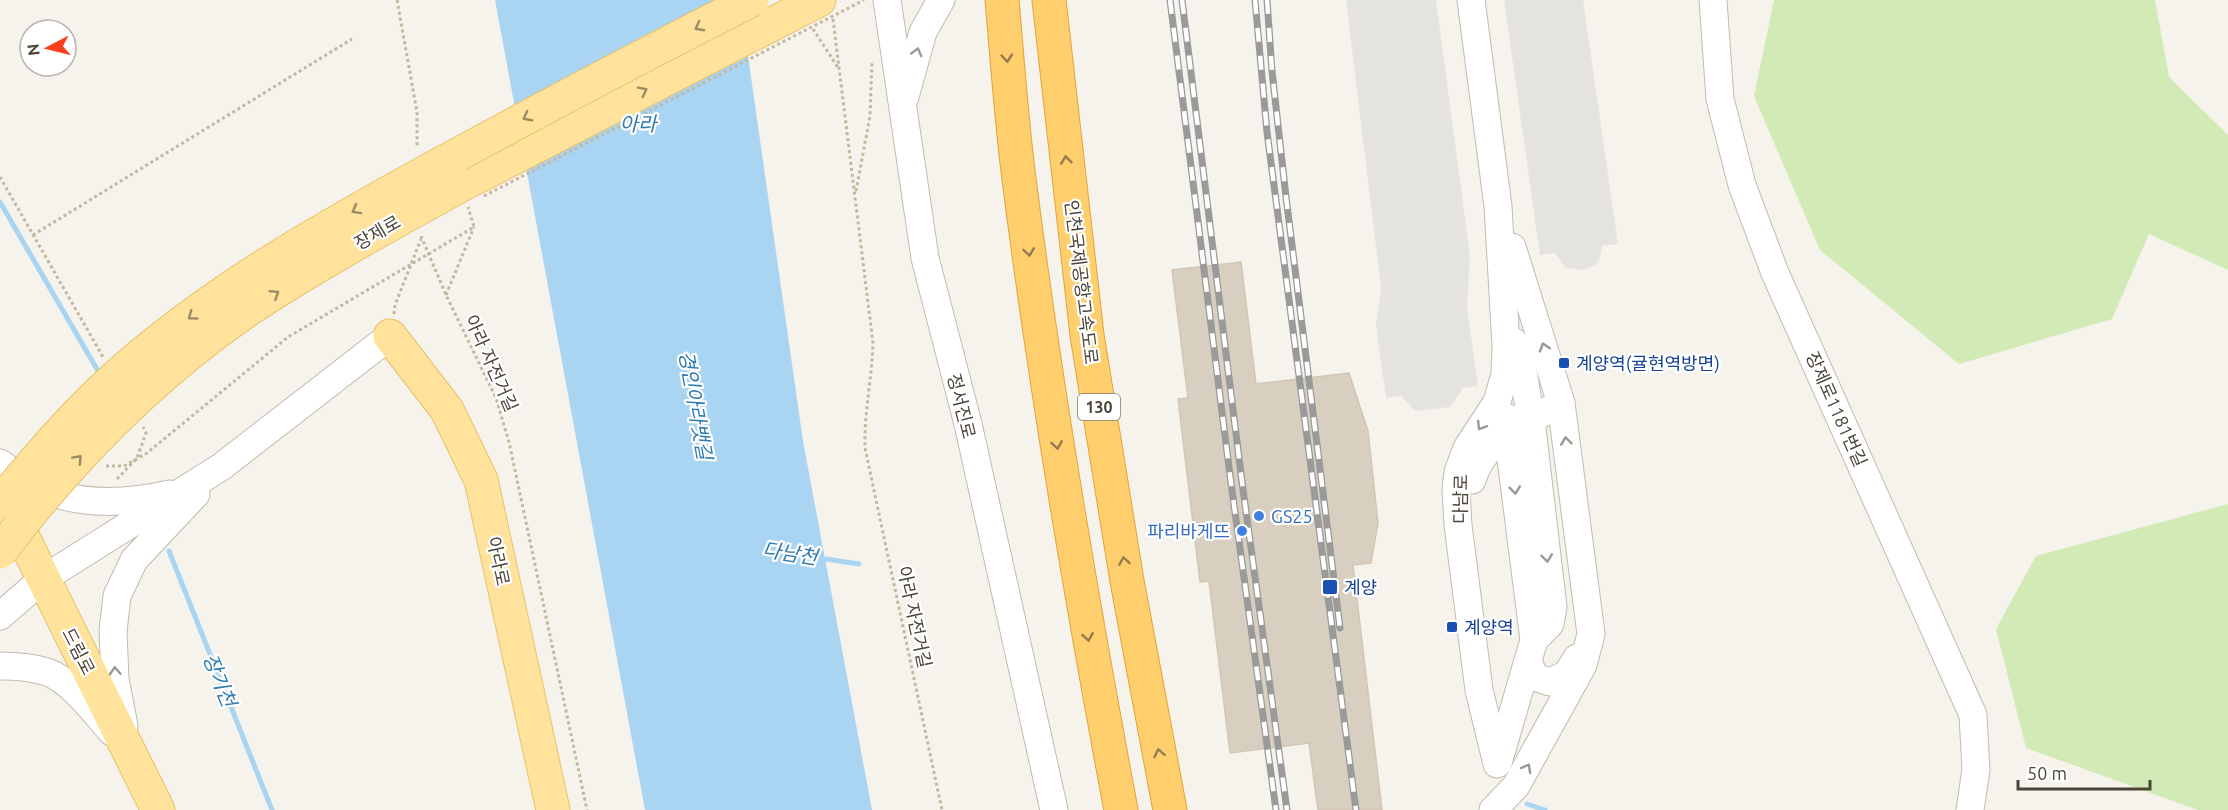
<svg xmlns="http://www.w3.org/2000/svg" width="2228" height="810" viewBox="0 0 2228 810" font-family="Ubuntu,'Noto Sans KR',sans-serif">
	<rect width="100%" height="100%" fill="#f6f3ec"/>
	<g fill="#d2eab5">
		<polygon points="1774,0 2155,0 2169,77 2228,135 2228,270 2149,234 2112,319 1959,364 1820,250 1754,96"/>
		<polygon points="2228,504 2228,810 2198,810 2026,748 1996,629 2036,556"/>
	</g>
	<g fill="#e5e3e0">
		<polygon points="1346,0 1436,0 1470,256 1467,308 1478,386 1463,388 1450,407 1415,411 1401,396 1386,398 1376,325 1381,288"/>
		<polygon points="1504,0 1583,0 1618,244 1602,246 1600,257 1596,265 1584,270 1566,268 1555,253 1540,255"/>
	</g>
	<polygon fill="#a9d4f2" points="495,0 740,0 803,441 872,810 645,810"/>
	<g fill="none" stroke-linecap="round" stroke-linejoin="round">
		<g stroke="#a9d4f2" stroke-width="5">
			<polyline points="0,202 98,371"/>
			<polyline points="169,551 272,810"/>
			<polyline points="819,558 859,564"/>
			<polyline points="1527,804 1545,810"/>
		</g>
	</g>
	<polygon fill="#d8cfc1" stroke="#d3c7b4" stroke-width="1.5" points="1241,262 1256,384 1349,373 1368,431 1378,523 1371,563 1353,565 1382,810 1318,810 1309,743 1230,753 1209,581 1200,582 1178,399 1188,398 1172,270"/>
	<g fill="none" stroke-linecap="round" stroke-linejoin="round">
		<g stroke="#c2bbae" stroke-width="29">
			<g id="minor">
				<polyline points="887,0 925,258 968,424 1054,810"/>
				<polyline points="1471,0 1498,206 1506,346 1505,374 1497,402 1467,448 1458,472 1456,489 1458,525 1479,690 1497,764"/>
				<polyline points="1713,0 1720,99 1742,185 1775,273 1973,715 1976,770 1970,810"/>
				<polyline points="905,97 923,32 941,0"/>
				<polyline points="1514,342 1522,365 1531,420 1553,607 1550,624 1534,640"/>
				<path d="M0,463c9,6 18,14 27,19 44,24 95,23 143,12"/>
				<path d="M1472,480c12,-42 55,-57 89,-77"/>
				<polyline points="0,616 43,579 221,467 390,336"/>
				<polyline points="1528,662 1535,677 1550,682 1567,674 1577,658"/>
				<path d="M0,666c15,0 32,1 47,6 22,7 49,42 65,60"/>
				<polyline points="124,726 115,679 113,631 117,596 134,560 196,494"/>
				<polyline points="1498,763 1534,640 1511,459 1508,418"/>
				<polyline points="1493,810 1516,786 1583,665 1591,634 1561,403 1512,247"/>
			</g>
		</g>
		<g stroke="#e6c16a" stroke-width="35">
			<g id="major">
				<polyline points="461,185 819,0"/>
				<polyline points="390,336 447,410 481,480 553,810"/>
				<polyline points="7,505 158,810"/>
			</g>
		</g>
		<g stroke="#e0a43c" stroke-width="35">
			<g id="highway">
				<path d="M1002,0c5,57 9,114 16,171 27,214 63,427 103,639"/>
				<polyline points="1049,0 1087,335 1127,581 1170,810"/>
			</g>
		</g>
		<g stroke="#c4b79f" stroke-width="3" stroke-dasharray="3 3" stroke-linecap="butt">
			<polyline points="397,0 417,112 417,148"/>
			<path d="M833,19l40,324c-1,35 -9,70 -8,105l77,362"/>
			<polyline points="813,29 839,69"/>
			<polyline points="0,177 103,357"/>
			<polyline points="856,191 870,116 872,61"/>
			<polyline points="33,235 352,39"/>
			<polyline points="421,236 446,295 496,398 509,442 587,810"/>
			<polyline points="446,295 474,227"/>
			<polyline points="394,314 395,305 421,239"/>
			<polyline points="117,479 137,458 146,433 143,427"/>
		</g>
		<use href="#minor" stroke="#fff" stroke-width="27"/>
		<use href="#major" stroke="#ffe39c" stroke-width="33"/>
		<use href="#highway" stroke="#ffcf6e" stroke-width="33"/>
		<g stroke="#9a9a9a" stroke-width="7">
			<g id="rail">
				<polyline points="1170,0 1231,483 1276,810"/>
				<polyline points="1182,0 1242,482 1287,810"/>
				<polyline points="1255,0 1267,132 1356,810"/>
				<polyline points="1267,0 1272,71 1286,197 1340,628"/>
			</g>
		</g>
		<use href="#rail" stroke="#fff" stroke-width="4.5" stroke-dasharray="14" stroke-linecap="butt"/>
		<g stroke="#e6c16a" stroke-width="35" stroke-linecap="butt">
			<g id="major-bridge">
				<path d="M0,503c37,-45 74,-89 118,-128 95,-85 206,-147 317,-208 105,-57 210,-113 317,-167"/>
				<path d="M0,552c70,-93 153,-177 249,-243 68,-45 140,-84 212,-124"/>
			</g>
		</g>
		<g stroke="#c4b79f" stroke-width="3" stroke-dasharray="3 3" stroke-linecap="butt">
			<polyline points="484,196 864,0"/>
			<polyline points="106,466 124,466 147,453 288,337 474,227 468,207"/>
		</g>
		<use href="#major-bridge" stroke="#ffe39c" stroke-width="33"/>
	</g>
	<defs><path id="oneway-chevron" d="M-2-3.5L2.5 0L-2 3.5" fill="none" stroke-width="1.6" stroke-linecap="round" stroke-linejoin="round" transform="scale(1.5)"/></defs>
	<g stroke="#9c8c66">
		<use href="#oneway-chevron" transform="translate(699 27) rotate(152)"/>
		<use href="#oneway-chevron" transform="translate(643 91) rotate(-27)"/>
		<use href="#oneway-chevron" transform="translate(527 117) rotate(152)"/>
		<use href="#oneway-chevron" transform="translate(356 210) rotate(151)"/>
		<use href="#oneway-chevron" transform="translate(275 294) rotate(-32)"/>
		<use href="#oneway-chevron" transform="translate(192 316) rotate(144)"/>
		<use href="#oneway-chevron" transform="translate(78 459) rotate(-47)"/>
	</g>
	<g stroke="#9c9892">
		<use href="#oneway-chevron" transform="translate(917 52) rotate(-75)"/>
		<use href="#oneway-chevron" transform="translate(1544 347) rotate(-108)"/>
		<use href="#oneway-chevron" transform="translate(1481 426) rotate(122)"/>
		<use href="#oneway-chevron" transform="translate(1566 441) rotate(-97)"/>
		<use href="#oneway-chevron" transform="translate(1515 490) rotate(83)"/>
		<use href="#oneway-chevron" transform="translate(1547 558) rotate(83)"/>
		<use href="#oneway-chevron" transform="translate(115 671) rotate(-93)"/>
		<use href="#oneway-chevron" transform="translate(1527 768) rotate(-61)"/>
	</g>
	<g stroke="#937c4e">
		<use href="#oneway-chevron" transform="translate(1007 58) rotate(85)"/>
		<use href="#oneway-chevron" transform="translate(1066 160) rotate(-97)"/>
		<use href="#oneway-chevron" transform="translate(1029 252) rotate(82)"/>
		<use href="#oneway-chevron" transform="translate(1057 445) rotate(81)"/>
		<use href="#oneway-chevron" transform="translate(1124 561) rotate(-99)"/>
		<use href="#oneway-chevron" transform="translate(1088 637) rotate(80)"/>
		<use href="#oneway-chevron" transform="translate(1159 753) rotate(-101)"/>
	</g>
	<g fill="#1a4fb4" stroke="#fff" stroke-width="2">
		<rect x="1558" y="357" width="12" height="12" rx="3"/>
		<rect x="1322" y="579" width="16" height="16" rx="3"/>
		<rect x="1446" y="621" width="12" height="12" rx="3"/>
	</g>
	<g fill="#3f7fe0" stroke="#fff" stroke-width="2">
		<circle cx="1259" cy="516" r="6"/>
		<circle cx="1242" cy="531" r="6"/>
	</g>
	<g text-anchor="middle" dominant-baseline="central" stroke-width="4.5" stroke-linejoin="round" paint-order="stroke">
		<rect fill="#fff" stroke="#817c74" stroke-width="1.5" x="1078" y="394" width="42" height="26" rx="4.5"/>
		<g font-size="16" font-weight="bold" fill="#4b4439">
			<text x="1099" y="407">130</text>
		</g>
		<g font-size="18" fill="#4b4439" stroke="#fff">
			<text transform="translate(377 232) rotate(-30)">장제로</text>
			<text transform="translate(1082 282) rotate(83)">인천국제공항고속도로</text>
			<text transform="translate(492 363) rotate(66)">아라 자전거길</text>
			<text transform="translate(962 406) rotate(76)">정서진로</text>
			<text transform="translate(1837 409) rotate(66)">장제로1181번길</text>
			<text transform="translate(1460 499) rotate(-89)">다남로</text>
			<text transform="translate(499 561) rotate(78)">아라로</text>
			<text transform="translate(915 617) rotate(78)">아라 자전거길</text>
			<text transform="translate(79 651) rotate(63)">드림로</text>
		</g>
		<g font-size="18" fill="#164399" stroke="#fff" text-anchor="start">
			<text x="1576" y="363">계양역(귤현역방면)</text>
			<text x="1344" y="587">계양</text>
			<text x="1464" y="627">계양역</text>
		</g>
		<g font-size="18" fill="#366cbe" stroke="#fff" text-anchor="start">
			<text x="1271" y="516">GS25</text>
			<text x="1230" y="531" text-anchor="end">파리바게뜨</text>
		</g>
		<g font-size="20" font-style="italic" fill="#2e7ab2" stroke="#fff">
			<text x="638" y="123">아라</text>
			<text transform="translate(696 405) rotate(80)">경인아라뱃길</text>
			<text transform="translate(790 553) rotate(9)">다남천</text>
			<text transform="translate(220 680) rotate(68)">장기천</text>
		</g>
	</g>
	<g transform="translate(48 48) rotate(263)"><circle r="28" fill="#ffffff" stroke="#b7b4b0" stroke-width="1.5"/>
	<path d="M0-4.5L10 22L0 15L-10 22Z" fill="#fc3f1d"/>
	<text y="-9" font-size="16" font-weight="bold" text-anchor="middle" fill="#4b4439">N</text>
	</g>
	<path d="M2018 780v9h132v-9" fill="none" stroke="#4b4439" stroke-width="3"/>
	<text x="2027" y="780" font-size="18" fill="#4b4439" stroke="#ffffff" stroke-width="4.5" paint-order="stroke">50 m</text>
</svg>
